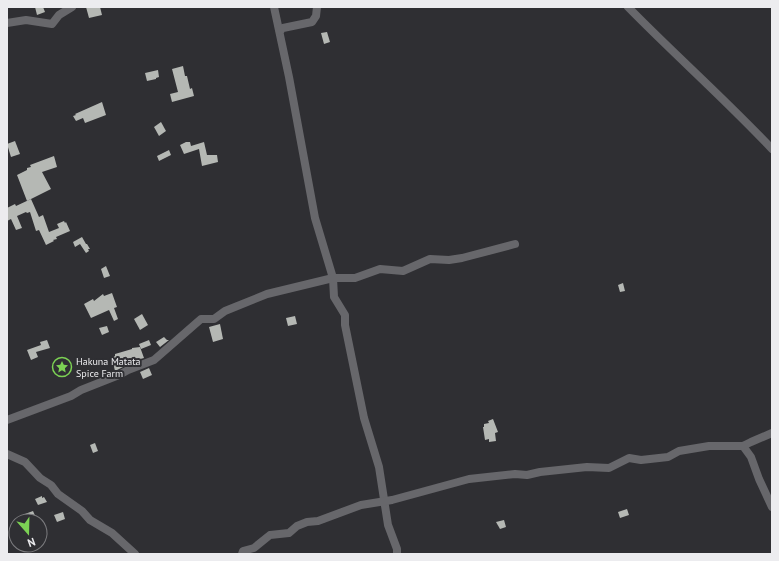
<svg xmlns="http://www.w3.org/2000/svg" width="779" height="561" viewBox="0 0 779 561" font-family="'PT Sans',sans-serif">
	<rect width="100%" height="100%" fill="#2f2f33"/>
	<g fill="#b5b8b4">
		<polygon points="35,7 43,7 45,12 37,15"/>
		<polygon points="86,7 100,7 102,15 89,18"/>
		<polygon points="327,32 330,42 324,44 321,33"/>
		<polygon points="183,66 185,76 187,76 190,89 192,88 194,96 172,102 170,94 178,92 172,69"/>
		<polygon points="158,70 159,77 156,78 156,79 147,81 145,73"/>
		<polygon points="102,102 106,115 85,123 83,118 76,121 73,116 76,115 75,114"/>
		<polygon points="161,122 166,131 159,136 154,127"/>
		<polygon points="15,141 20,154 11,157 7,144"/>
		<polygon points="186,142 190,142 191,146 204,142 207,155 217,155 218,162 202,166 199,149 184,154 180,145"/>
		<polygon points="169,150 171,155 159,161 157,156"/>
		<polygon points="54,156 57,167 42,172 51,189 27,201 17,175 27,170 27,168 31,167 30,165"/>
		<polygon points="31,199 39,217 43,215 49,232 59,228 57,224 64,221 65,223 66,222 70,231 56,237 57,239 53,240 54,241 46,245 39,230 36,231 30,212 27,213 26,212 17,216 22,228 16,230 11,219 7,221 7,208 15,204 16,206"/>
		<polygon points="82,237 86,244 87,244 90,249 88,249 89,251 86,253 80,244 75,247 73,242"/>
		<polygon points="106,266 110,276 104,278 101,269"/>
		<polygon points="623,283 625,291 620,292 618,285"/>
		<polygon points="112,293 117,307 114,308 118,319 114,321 109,310 91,318 84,304 93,299 94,301 103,294 104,296"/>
		<polygon points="142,314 148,325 140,330 134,319"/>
		<polygon points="295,316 297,324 288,326 286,318"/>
		<polygon points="220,324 223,339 213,342 209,327"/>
		<polygon points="107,326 109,332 102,335 99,328"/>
		<polygon points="164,337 167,340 169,340 160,347 156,342"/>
		<polygon points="47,340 50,348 36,352 38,357 31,360 27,350 41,345 40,342"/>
		<polygon points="149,340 151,345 141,349 139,344"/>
		<polygon points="140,347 144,358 125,363 125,366 115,371 112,358 115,356 115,354 132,349 132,348"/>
		<polygon points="149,368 152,375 143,379 140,372"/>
		<polygon points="493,419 498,432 495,433 496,441 489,442 489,439 485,440 483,427 484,427 484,424 489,423 488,421"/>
		<polygon points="95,443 98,451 93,453 90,445"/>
		<polygon points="42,496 42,498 44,497 47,502 38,505 35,499"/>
		<polygon points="627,509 629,515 620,518 618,512"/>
		<polygon points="33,511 36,518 28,521 25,514"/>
		<polygon points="63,512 65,519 57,522 54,515"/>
		<polygon points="504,520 506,527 500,529 496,522"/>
	</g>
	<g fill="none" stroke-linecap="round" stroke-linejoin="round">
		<g stroke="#67676b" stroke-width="8">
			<polyline points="274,7 289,77 315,218 333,278 334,297 345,315 345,325 364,418 379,467 388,525 397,549 397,554"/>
			<path d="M628,7c47,48 98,93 144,142"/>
			<polyline points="7,23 26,20 52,24 59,15 72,7"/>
			<polyline points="280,31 283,28 312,22 316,16 317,7"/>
			<polyline points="7,420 71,396 81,390 119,375 128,370 154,360 201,319 214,319 225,311 267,294 333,278 355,278 380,269 403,271 430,259 449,260 462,258 515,244"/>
			<polyline points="743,446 751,457 759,479 772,507"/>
			<polyline points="7,454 25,462 40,478 51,485 58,494 82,511 90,520 112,533 135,554"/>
			<polyline points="242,554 243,551 254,548 270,535 289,533 297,526 307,522 318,521 361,505 392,500 469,479 515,474 527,475 540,472 587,467 609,468 629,458 641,460 668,457 679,451 709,446 743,446 751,442 772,433"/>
		</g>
	</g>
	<defs>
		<g id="sight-ring" transform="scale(1)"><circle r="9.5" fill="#2f2f33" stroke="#7cd154" stroke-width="1.5"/><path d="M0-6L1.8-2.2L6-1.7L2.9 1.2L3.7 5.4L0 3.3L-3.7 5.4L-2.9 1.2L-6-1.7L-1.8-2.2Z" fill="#7cd154"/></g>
	</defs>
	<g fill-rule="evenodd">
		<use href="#sight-ring" x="62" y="367"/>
	</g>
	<g text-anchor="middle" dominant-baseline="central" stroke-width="4" stroke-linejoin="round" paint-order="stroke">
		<g font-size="10" fill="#ececef" stroke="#2f2f33" text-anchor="start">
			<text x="76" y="361">Hakuna Matata<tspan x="76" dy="12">Spice Farm</tspan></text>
		</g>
	</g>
	<rect width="779" height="561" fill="none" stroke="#ececef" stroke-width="16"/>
	<g transform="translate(28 533) rotate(160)"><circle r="19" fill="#2f2f33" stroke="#7b7b7e"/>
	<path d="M0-3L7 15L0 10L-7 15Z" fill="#7cd154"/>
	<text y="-6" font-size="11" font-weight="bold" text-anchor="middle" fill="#ececef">N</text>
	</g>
</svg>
